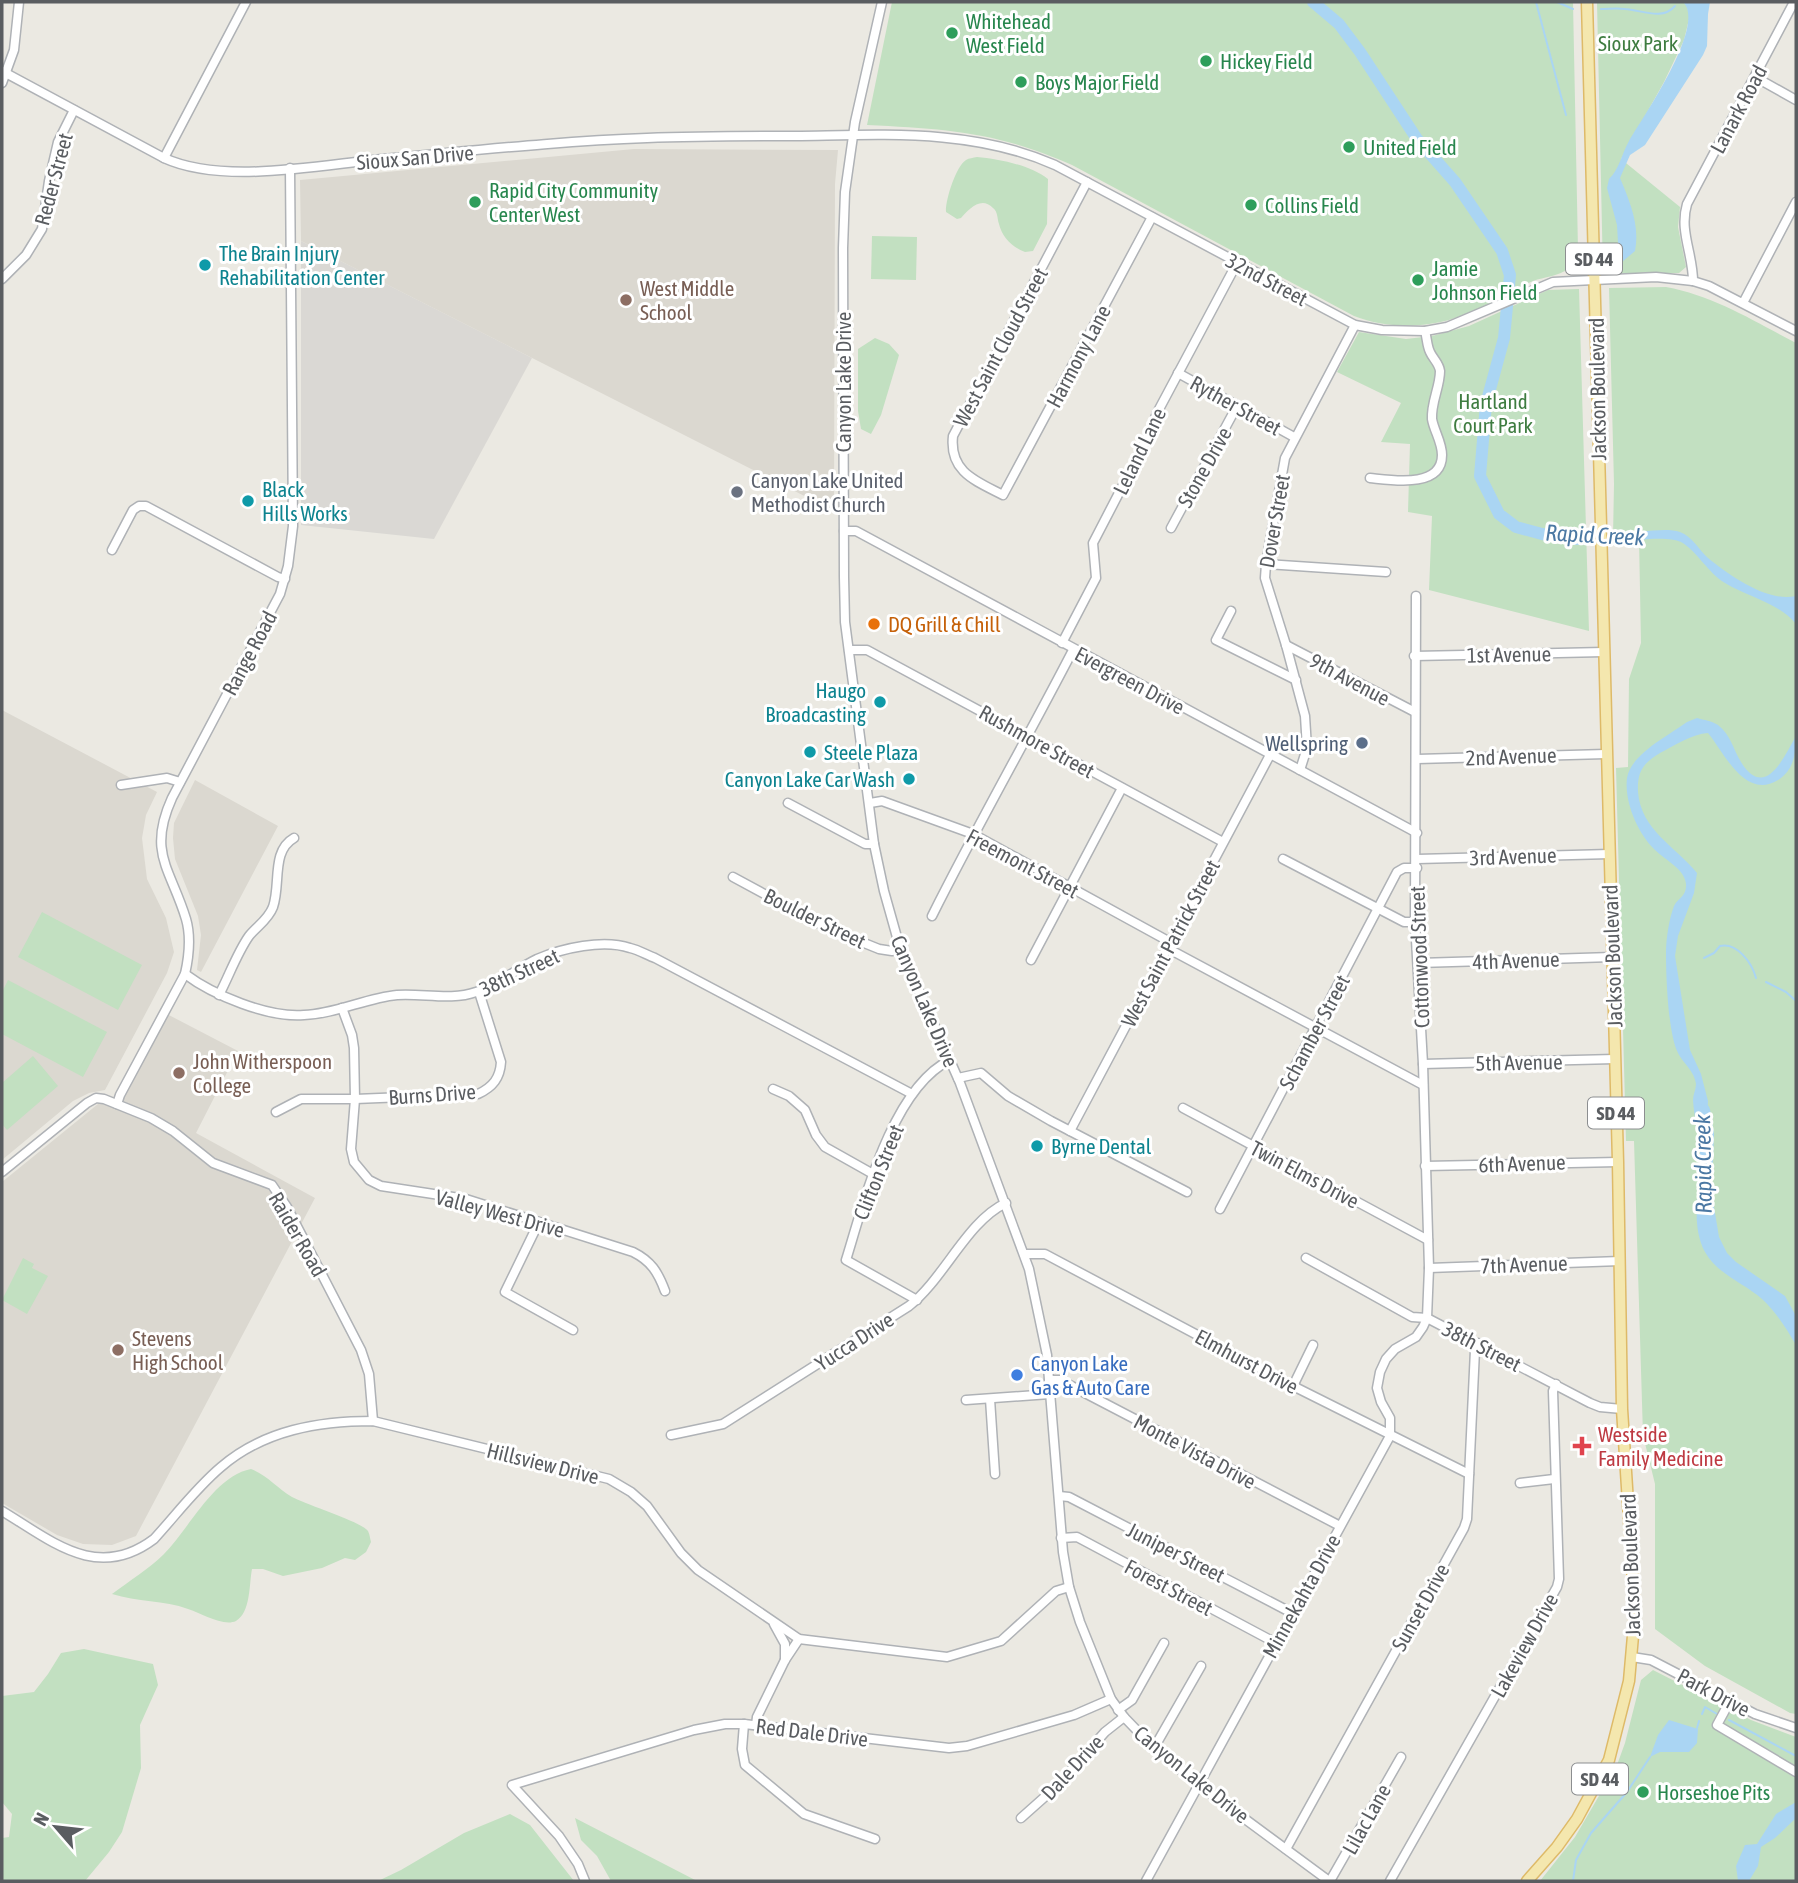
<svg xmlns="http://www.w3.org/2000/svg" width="1798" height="1883" viewBox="0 0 1798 1883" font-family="'Asap Condensed',sans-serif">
	<rect width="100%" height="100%" fill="#ebe9e2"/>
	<polygon fill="#dad8d4" points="301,241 532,358 434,539 301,525"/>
	<g fill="#dbd8d0">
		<polygon points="634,149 838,150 835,184 834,511 301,241 300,180"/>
		<polygon points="2,710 157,792 146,815 142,838 147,879 166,918 174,952 167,973 105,1090 89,1093 73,1101 2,1160"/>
		<polygon points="195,780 278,826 201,972 197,970 201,935 198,916 175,859 173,838 174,823"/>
		<polygon points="165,1013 238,1051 196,1133 315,1198 136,1536 112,1545 83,1544 57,1535 2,1503 2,1182 98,1104 120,1094"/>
	</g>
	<g fill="#c2e0c1">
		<path d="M892,2h681l5,248c-1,7 -3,14 -10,19 -9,7 -24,8 -35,12 -33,15 -67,39 -104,43 -26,4 -51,1 -75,-8l-282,-151c-74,-33 -125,-36 -205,-40z"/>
		<polygon points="1597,2 1683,2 1686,5 1690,15 1684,40 1664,82 1621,159 1680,207 1678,227 1686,267 1679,273 1603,273"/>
		<path d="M977,157c22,2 53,8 71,22l-1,45 -14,27 -8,1c-13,-5 -23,-15 -26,-28 -2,-6 -1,-12 -6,-16 -12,-13 -25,2 -32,10l-4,1 -11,-7c-1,-11 10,-46 20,-52 3,-2 7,-2 11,-3z"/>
		<polygon points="872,236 917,237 916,280 871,279"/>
		<path d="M1666,287c48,9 88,34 130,56v1371l-6,-1 -85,-47 -50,-37v-145l-12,-49 -9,-294h-8l-10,-373 12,-1 1,-88 12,-36 -2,-105 -26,-1 1,-53 -5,-196z"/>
		<polygon points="1579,289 1589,631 1429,590 1432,516 1408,512 1410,444 1381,442 1401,403 1337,372 1359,332 1406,339 1432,336 1469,326 1548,290"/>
		<polygon points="875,338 889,344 899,355 881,415 871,434 861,429 858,411 858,349"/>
		<polygon points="42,912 142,965 118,1010 18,957"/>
		<polygon points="8,980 107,1032 83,1077 2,1034 2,992"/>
		<polygon points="33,1056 58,1086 7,1130 2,1124 2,1083"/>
		<polygon points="23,1258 34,1264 32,1268 48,1276 27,1314 2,1300"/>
		<path d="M251,1469c16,6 26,19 41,28 15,8 70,25 76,34 2,4 2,8 3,11l-5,10 -11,8 -10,-2 -23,10 -39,8 -20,-7h-11c-3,15 -1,43 -16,52 -13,6 -35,-8 -48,-12 -24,-9 -51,-7 -76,-15 17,-13 37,-25 52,-40 25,-25 50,-78 87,-85z"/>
		<polygon points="84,1649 153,1664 158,1685 140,1725 141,1768 122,1832 109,1852 85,1881 2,1881 2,1838 9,1837 12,1814 2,1802 2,1696 34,1692 48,1674 61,1653"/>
		<polygon points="1653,1670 1751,1720 1796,1737 1796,1881 1540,1881 1575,1837 1603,1789 1613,1776 1625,1743 1641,1680"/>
		<polygon points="510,1814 530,1825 574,1881 378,1881 401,1870 464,1833"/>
		<polygon points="575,1818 697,1881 611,1881 597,1856 581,1840"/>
	</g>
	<g fill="#aad5f3">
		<path d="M1683,2h27l-2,12 -1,32 -4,9 -58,90 -15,10 -10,23c10,24 20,47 15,73l-13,11 -3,-1 -2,-36 -10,-37 2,-9c10,-9 13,-26 20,-38 14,-24 78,-116 54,-139z"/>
		<path d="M1642,531c11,0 27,-3 38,1 12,4 19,18 28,26 21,17 60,45 88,38v28c-17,-21 -48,-27 -71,-41 -17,-10 -28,-32 -44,-41 -14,-7 -50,-1 -66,0v-9z"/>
		<path d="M1697,718c7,2 15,3 21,7 13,10 15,24 23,37 24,39 43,-5 55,-26 0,17 -2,34 -18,44 -33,20 -53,-26 -70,-47 -16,1 -33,12 -48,20 -17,10 -23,19 -22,39 3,38 37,54 59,81l-3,20 -16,43 -3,20 15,94 11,24 7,27 -3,52 14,84 8,16 9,9 49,34 11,20v29c-10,-17 -20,-33 -34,-46 -18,-16 -45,-25 -57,-47 -16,-30 -4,-67 -5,-99 -1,-18 -6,-35 -7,-53 0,-5 3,-11 3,-16 -1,-12 -13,-21 -18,-31 -10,-19 -12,-78 -12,-100 0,-14 3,-34 8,-47 4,-8 13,-10 12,-22 -1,-15 -21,-24 -31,-34 -17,-16 -31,-48 -28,-72 4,-24 41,-42 60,-56z"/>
		<polygon points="1669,1720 1698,1729 1697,1743 1689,1752 1660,1752 1650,1757 1658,1735"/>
		<polygon points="1796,1802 1796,1818 1775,1838 1761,1847 1758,1866 1749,1881 1738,1881 1736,1866 1745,1845 1757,1844 1776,1814"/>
	</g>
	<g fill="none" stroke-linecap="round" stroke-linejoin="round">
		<g stroke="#aad5f3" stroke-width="2">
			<polyline points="1536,2 1566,115"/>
			<polyline points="1557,2 1573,9"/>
			<path d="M1601,9c8,0 16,-1 24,0 17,1 37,12 50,-3"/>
			<path d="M1704,958l10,-5 6,-7c17,-4 32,17 36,32"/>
			<polyline points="1766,982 1786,992 1795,1000"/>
			<polyline points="1702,1714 1705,1707 1717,1714"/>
			<polyline points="1729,1720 1796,1756"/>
			<polyline points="1697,1728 1699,1721"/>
			<polyline points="1573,1881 1576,1860 1591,1833 1627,1792 1650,1757"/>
		</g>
		<g stroke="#aad5f3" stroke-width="12">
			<polyline points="1313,2 1339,24 1360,52 1417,139 1455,182 1502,251 1510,275 1504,338 1486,404 1480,476 1499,514 1516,527 1542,534 1573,539 1631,537"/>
			<polyline points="1704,1110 1708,1134 1706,1182"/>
		</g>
		<g stroke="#afb2b6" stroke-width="11">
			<g id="minor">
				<polyline points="882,2 855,122 845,192 843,248 844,577 845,622 874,844 884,891 900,948 960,1083 1029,1269 1047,1355 1063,1552 1069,1587 1080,1622 1111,1699 1124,1717 1154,1748 1199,1785 1329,1881"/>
				<path d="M2,71l162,87c59,27 155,7 219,1 88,-8 176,-18 264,-21 49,-2 98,-2 148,-2 88,-1 177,-8 260,29l300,160 27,5 43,1 22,-4 106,-45 103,-5 37,4 16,5 87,45"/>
				<polyline points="1755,77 1796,100"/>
				<polyline points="2,83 14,50 19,2"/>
				<polyline points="164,158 246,2"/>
				<path d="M1087,182l-134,254c-4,36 23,45 50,59l149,-278"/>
				<polyline points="2,279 26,255 42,229 49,181 58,142 74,110"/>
				<path d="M1693,281c0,-27 -14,-50 -6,-77l107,-202"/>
				<polyline points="1743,303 1796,202"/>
				<polyline points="1178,373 1294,437"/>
				<path d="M1370,478c21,2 72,11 72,-23 0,-13 -8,-24 -10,-36 -1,-17 8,-32 8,-48 -1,-8 -7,-12 -10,-19 -3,-6 -3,-14 -5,-21"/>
				<polyline points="1171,528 1237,406"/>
				<polyline points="844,531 856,531 1417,833"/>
				<polyline points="112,550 133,510 139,506 146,506 278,577 285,579"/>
				<polyline points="1266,564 1386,572"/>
				<polyline points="1231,611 1216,640 1296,680"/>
				<polyline points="1062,643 1096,578 1093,543 1148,437 1157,413 1237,263"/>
				<polyline points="1286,645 1415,712"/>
				<polyline points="849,650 867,650 1223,842"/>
				<polyline points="1414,656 1604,652"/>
				<polyline points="1417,759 1606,754"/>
				<polyline points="1300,770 1307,748 1305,716 1286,645 1265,578 1266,564 1285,458 1355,325"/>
				<polyline points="121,785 167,778 180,782"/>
				<polyline points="788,803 865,844 874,844"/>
				<polyline points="870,803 882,801 973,834 1170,942"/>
				<polyline points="1283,859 1404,922 1415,922"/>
				<polyline points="1417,859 1610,854"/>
				<polyline points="733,877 827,928 879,949 892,951 900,948"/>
				<path d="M932,916c45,-90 95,-177 141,-266"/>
				<polyline points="1167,948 1423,1085"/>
				<polyline points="1031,960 1122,788"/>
				<polyline points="1419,963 1612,957"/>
				<path d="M185,974c28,21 83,44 119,41 31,-1 62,-17 93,-20 26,-2 54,6 79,-3 22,-7 40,-23 61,-33 26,-11 66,-20 93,-11 9,2 17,7 25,10l257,136"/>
				<path d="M219,995c10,-19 18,-42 30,-59 8,-10 19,-16 24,-29 8,-23 -2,-56 21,-69"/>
				<path d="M342,1008l10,27 2,13 1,51 -4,50 3,13 15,18 12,6 85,13 167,53c18,9 25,20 32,39"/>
				<polyline points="1423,1064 1615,1059"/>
				<polyline points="958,1078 981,1073 1008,1096 1051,1121 1187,1192"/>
				<polyline points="773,1089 789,1096 805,1110 816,1135 825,1147 873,1174"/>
				<path d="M117,1104l3,-9 65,-121c4,-18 6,-38 1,-55 -15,-50 -39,-66 -14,-121l108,-204 8,-28 5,-40 -3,-358"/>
				<polyline points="1183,1108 1428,1240"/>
				<path d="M276,1112l25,-13h54l123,-5c15,-7 22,-16 23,-32l-22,-70"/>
				<polyline points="1070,1131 1270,755"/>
				<polyline points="1425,1166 1618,1162"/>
				<polyline points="2,1172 87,1103 96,1098 104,1099 151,1118 173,1131 213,1163 272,1185 287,1207 361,1350 369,1374 373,1421"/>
				<polyline points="1220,1209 1397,872 1404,868 1417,868"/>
				<polyline points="539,1222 505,1292 573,1330"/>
				<polyline points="1025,1254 1045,1254 1293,1386 1469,1474"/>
				<polyline points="1306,1258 1412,1317 1427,1318 1590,1403 1600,1407 1622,1409"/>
				<polyline points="1429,1268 1620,1261"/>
				<path d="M917,1300l-71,-40c18,-58 46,-172 104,-200"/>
				<polyline points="1049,1380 1060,1380 1340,1526"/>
				<polyline points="1293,1386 1313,1345"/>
				<polyline points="990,1399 995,1474"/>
				<polyline points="966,1400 1050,1394"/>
				<path d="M671,1435l52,-11 186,-118c35,-27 58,-85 97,-103"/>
				<polyline points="1520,1483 1554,1479"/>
				<polyline points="1059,1496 1069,1497 1292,1613"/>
				<path d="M2,1511c50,30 95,71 152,28 22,-24 42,-51 67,-72 43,-37 98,-46 152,-46l236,58 22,13 16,14 34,47 17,17 101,69 148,18 54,-16 55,-50 13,-4"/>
				<polyline points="1061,1538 1077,1537 1276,1643"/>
				<polyline points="774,1624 785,1644 785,1660"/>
				<polyline points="1632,1657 1651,1660 1755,1714 1796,1728"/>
				<polyline points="1730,1701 1717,1725 1796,1772"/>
				<polyline points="1118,1710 1132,1700 1164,1643"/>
				<polyline points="744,1724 742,1749 745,1765 804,1814 875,1839"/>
				<polyline points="756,1725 757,1717 785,1660 799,1639"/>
				<polyline points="1154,1748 1201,1666"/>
				<polyline points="1021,1818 1057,1786 1105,1732 1124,1717"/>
				<polyline points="1286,1849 1464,1528 1467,1519 1475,1350 1478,1343"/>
				<polyline points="585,1881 578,1864 559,1836 512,1785 694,1730 725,1724 744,1724 949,1748 967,1746 1074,1715 1111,1699"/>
				<polyline points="1146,1881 1390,1436 1390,1418 1381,1402 1377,1388 1380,1372 1386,1359 1395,1349 1416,1337 1423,1327 1427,1318 1429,1268 1423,1064 1415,922 1416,596"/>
				<polyline points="1330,1881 1401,1757"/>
				<polyline points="1390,1881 1557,1587 1559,1579 1553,1391 1556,1384"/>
			</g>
		</g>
		<g stroke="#deba68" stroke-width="13">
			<polyline id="major" points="1527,1881 1557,1847 1577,1819 1609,1760 1629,1681 1635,1613 1622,1409 1618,1162 1587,2"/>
		</g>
		<use href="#minor" stroke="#fff" stroke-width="8"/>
		<use href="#major" stroke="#f4e7ae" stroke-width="10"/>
	</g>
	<g fill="#2e9e5b" stroke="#fff" stroke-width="2.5">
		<circle cx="952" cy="33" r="7"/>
		<circle cx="1206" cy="61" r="7"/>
		<circle cx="1021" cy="82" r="7"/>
		<circle cx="1349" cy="147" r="7"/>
		<circle cx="475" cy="202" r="7"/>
		<circle cx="1251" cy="205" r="7"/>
		<circle cx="1418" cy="280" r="7"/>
		<circle cx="1643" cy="1792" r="7"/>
	</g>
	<g fill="#0f9aa8" stroke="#fff" stroke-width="2.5">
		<circle cx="205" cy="265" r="7"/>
		<circle cx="248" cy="501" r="7"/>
		<circle cx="880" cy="702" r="7"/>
		<circle cx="810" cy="752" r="7"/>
		<circle cx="909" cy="779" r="7"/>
		<circle cx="1037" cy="1146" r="7"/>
	</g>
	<g fill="#8d6e63" stroke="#fff" stroke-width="2.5">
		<circle cx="626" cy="300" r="7"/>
		<circle cx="179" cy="1073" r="7"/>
		<circle cx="118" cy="1350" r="7"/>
	</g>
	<circle fill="#6b7280" stroke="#fff" stroke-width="2.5" cx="737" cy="492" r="7"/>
	<circle fill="#e8710a" stroke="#fff" stroke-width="2.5" cx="874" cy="624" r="7"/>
	<circle fill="#5c6f8a" stroke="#fff" stroke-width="2.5" cx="1362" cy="743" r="7"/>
	<circle fill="#3f7fe0" stroke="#fff" stroke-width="2.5" cx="1017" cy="1375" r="7"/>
	<path fill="#e0444e" stroke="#fff" stroke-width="2.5" d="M1578.5 1435.5h7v7h7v7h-7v7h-7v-7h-7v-7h7z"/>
	<g text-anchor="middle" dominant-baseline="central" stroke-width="6" stroke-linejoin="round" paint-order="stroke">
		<g fill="#fff" stroke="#8c8e90" stroke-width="2">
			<rect x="1566" y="243.5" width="56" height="31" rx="5"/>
			<rect x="1588" y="1097.5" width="56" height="31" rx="5"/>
			<rect x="1572" y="1763.5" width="56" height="31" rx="5"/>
		</g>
		<g font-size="19" font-weight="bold" fill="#5a5d61">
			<text x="1594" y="259">SD 44</text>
			<text x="1616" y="1113">SD 44</text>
			<text x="1600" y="1779">SD 44</text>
		</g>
		<g font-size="21" fill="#27864d" stroke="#fff" text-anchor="start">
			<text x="966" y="21">Whitehead<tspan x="966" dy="24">West Field</tspan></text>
			<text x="1220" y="61">Hickey Field</text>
			<text x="1035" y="82">Boys Major Field</text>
			<text x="1363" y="147">United Field</text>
			<text x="489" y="190">Rapid City Community<tspan x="489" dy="24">Center West</tspan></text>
			<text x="1265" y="205">Collins Field</text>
			<text x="1432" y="268">Jamie<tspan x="1432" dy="24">Johnson Field</tspan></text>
			<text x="1657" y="1792">Horseshoe Pits</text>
		</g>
		<g font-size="21" fill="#3e7c40" stroke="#fff">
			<text x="1638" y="43">Sioux Park</text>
			<text x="1493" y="401">Hartland<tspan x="1493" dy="24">Court Park</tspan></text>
		</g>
		<g font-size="21" fill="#5a5d61" stroke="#fff">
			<text transform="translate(1738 109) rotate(-62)">Lanark Road</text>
			<text transform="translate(415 157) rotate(-5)">Sioux San Drive</text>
			<text transform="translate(53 179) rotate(-75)">Reder Street</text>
			<text transform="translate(1267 279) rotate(28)">32nd Street</text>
			<text transform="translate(1000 347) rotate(-62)">West Saint Cloud Street</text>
			<text transform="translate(1078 356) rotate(-62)">Harmony Lane</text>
			<text transform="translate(843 382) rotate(-90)">Canyon Lake Drive</text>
			<text transform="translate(1597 389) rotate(-91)">Jackson Boulevard</text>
			<text transform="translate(1236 405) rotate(29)">Ryther Street</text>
			<text transform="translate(1139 451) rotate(-64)">Leland Lane</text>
			<text transform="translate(1204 467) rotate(-61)">Stone Drive</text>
			<text transform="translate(1274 521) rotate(-80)">Dover Street</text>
			<text transform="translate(249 653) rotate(-62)">Range Road</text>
			<text transform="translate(1509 654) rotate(-1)">1st Avenue</text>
			<text transform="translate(1350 679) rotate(28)">9th Avenue</text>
			<text transform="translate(1130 680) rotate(28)">Evergreen Drive</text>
			<text transform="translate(1037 741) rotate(29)">Rushmore Street</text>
			<text transform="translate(1511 756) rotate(-2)">2nd Avenue</text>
			<text transform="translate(1513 856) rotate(-2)">3rd Avenue</text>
			<text transform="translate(1023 863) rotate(28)">Freemont Street</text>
			<text transform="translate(815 918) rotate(26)">Boulder Street</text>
			<text transform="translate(1170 943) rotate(-62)">West Saint Patrick Street</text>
			<text transform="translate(1612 956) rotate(-92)">Jackson Boulevard</text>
			<text transform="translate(1419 957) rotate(-92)">Cottonwood Street</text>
			<text transform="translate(1516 960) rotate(-2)">4th Avenue</text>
			<text transform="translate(519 972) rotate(-25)">38th Street</text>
			<text transform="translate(925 1001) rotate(67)">Canyon Lake Drive</text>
			<text transform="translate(1314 1032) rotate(-62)">Schamber Street</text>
			<text transform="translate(1519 1062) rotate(-1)">5th Avenue</text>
			<text transform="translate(432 1094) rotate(-4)">Burns Drive</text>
			<text transform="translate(1522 1163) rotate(-2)">6th Avenue</text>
			<text transform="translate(878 1172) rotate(-68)">Clifton Street</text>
			<text transform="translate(1305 1174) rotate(28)">Twin Elms Drive</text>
			<text transform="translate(500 1213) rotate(15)">Valley West Drive</text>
			<text transform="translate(298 1234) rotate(60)">Raider Road</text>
			<text transform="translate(1524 1264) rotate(-2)">7th Avenue</text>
			<text transform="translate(854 1341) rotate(-33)">Yucca Drive</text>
			<text transform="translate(1482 1346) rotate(27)">38th Street</text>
			<text transform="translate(1247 1361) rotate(28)">Elmhurst Drive</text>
			<text transform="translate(1195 1451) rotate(28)">Monte Vista Drive</text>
			<text transform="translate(543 1463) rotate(14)">Hillsview Drive</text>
			<text transform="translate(1176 1552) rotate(27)">Juniper Street</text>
			<text transform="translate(1630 1565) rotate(-92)">Jackson Boulevard</text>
			<text transform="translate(1169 1587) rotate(28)">Forest Street</text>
			<text transform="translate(1301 1596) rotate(-61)">Minnekahta Drive</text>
			<text transform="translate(1420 1607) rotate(-61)">Sunset Drive</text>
			<text transform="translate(1524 1645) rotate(-61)">Lakeview Drive</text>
			<text transform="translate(1714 1692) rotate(28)">Park Drive</text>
			<text transform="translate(812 1732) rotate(7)">Red Dale Drive</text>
			<text transform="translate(1072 1767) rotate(-47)">Dale Drive</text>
			<text transform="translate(1192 1774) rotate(39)">Canyon Lake Drive</text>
			<text transform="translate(1366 1819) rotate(-61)">Lilac Lane</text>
		</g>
		<g font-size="21" fill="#0d838f" stroke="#fff" text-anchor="start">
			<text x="219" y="253">The Brain Injury<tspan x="219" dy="24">Rehabilitation Center</tspan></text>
			<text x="262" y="489">Black<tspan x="262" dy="24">Hills Works</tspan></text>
			<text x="866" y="690" text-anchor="end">Haugo<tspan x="866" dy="24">Broadcasting</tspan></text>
			<text x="824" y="752">Steele Plaza</text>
			<text x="895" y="779" text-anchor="end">Canyon Lake Car Wash</text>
			<text x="1051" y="1146">Byrne Dental</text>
		</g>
		<g font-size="21" fill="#785e54" stroke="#fff" text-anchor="start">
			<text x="640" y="288">West Middle<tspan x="640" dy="24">School</tspan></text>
			<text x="193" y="1061">John Witherspoon<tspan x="193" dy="24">College</tspan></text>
			<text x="132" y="1338">Stevens<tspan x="132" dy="24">High School</tspan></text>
		</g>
		<g font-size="21" fill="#5b616d" stroke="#fff" text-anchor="start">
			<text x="751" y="480">Canyon Lake United<tspan x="751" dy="24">Methodist Church</tspan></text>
		</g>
		<g font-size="21" fill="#c56008" stroke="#fff" text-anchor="start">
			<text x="888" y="624">DQ Grill &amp; Chill</text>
		</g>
		<g font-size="21" fill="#4e5e75" stroke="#fff" text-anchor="end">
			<text x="1348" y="743">Wellspring</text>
		</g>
		<g font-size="21" fill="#366cbe" stroke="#fff" text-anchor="start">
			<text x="1031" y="1363">Canyon Lake<tspan x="1031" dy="24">Gas &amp; Auto Care</tspan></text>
		</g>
		<g font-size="21" fill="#be3a42" stroke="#fff" text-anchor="start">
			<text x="1598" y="1434">Westside<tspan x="1598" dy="24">Family Medicine</tspan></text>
		</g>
		<g font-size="23" font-style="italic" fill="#4b78a3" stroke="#fff">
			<text transform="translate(1595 535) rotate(3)">Rapid Creek</text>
			<text transform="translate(1703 1164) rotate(-91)">Rapid Creek</text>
		</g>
	</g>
	<rect width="1798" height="1883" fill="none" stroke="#5a5d61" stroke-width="7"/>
	<g transform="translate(56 1827) rotate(298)" stroke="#ffffff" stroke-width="5" paint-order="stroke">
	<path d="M0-5L12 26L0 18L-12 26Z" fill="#5a5d61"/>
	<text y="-10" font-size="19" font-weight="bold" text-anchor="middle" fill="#5a5d61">N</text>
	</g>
</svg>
